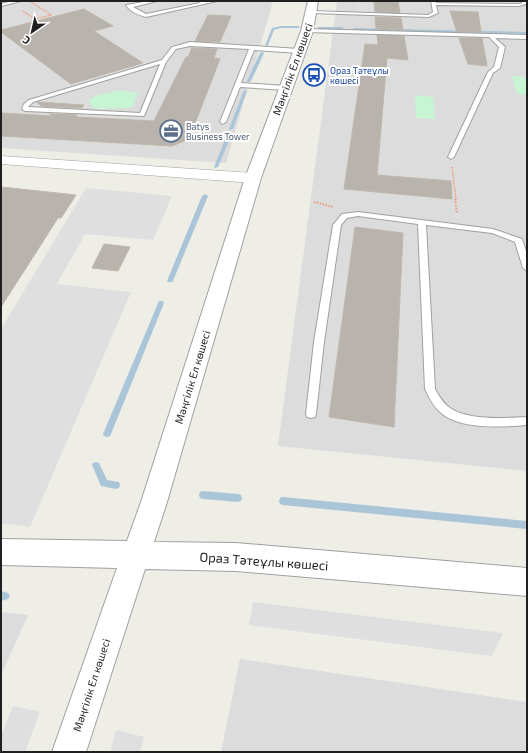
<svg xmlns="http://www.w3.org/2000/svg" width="528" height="753" viewBox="0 0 528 753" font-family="'Exo 2',sans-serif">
	<rect width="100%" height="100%" fill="#eeede6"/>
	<g fill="#dddcdc">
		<polygon points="1,1 273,1 226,163 1,148"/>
		<polygon points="337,1 527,1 527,471 278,446"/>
		<polygon points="1,612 28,615 1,675"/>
		<polygon points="240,659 527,702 527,752 221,752"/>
	</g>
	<g fill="#c7f4d3">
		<polygon points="512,76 527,77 527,95 517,94"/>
		<polygon points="120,90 138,93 134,104 130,108 95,109 88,101 95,96"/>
		<polygon points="415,95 433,97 435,119 416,118"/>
	</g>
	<g fill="#dfdfdf">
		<polygon points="355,1 372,1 373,12 356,11"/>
		<polygon points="86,188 172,196 153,240 85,234 57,284 131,292 30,527 1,523 1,329"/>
		<polygon points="253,602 503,633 492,656 249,625"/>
		<polygon points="13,706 40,712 25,752 1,752 1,736"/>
		<polygon points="116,730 144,737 140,752 110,752"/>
	</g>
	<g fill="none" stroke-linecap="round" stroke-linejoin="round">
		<g fill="#aac5d8" fill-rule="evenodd">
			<polygon points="281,26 298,26 300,27 298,28 281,28 274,30 268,45 265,46 272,28"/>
			<polygon points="318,27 342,27 344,28 342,29 317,29"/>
			<polygon points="354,28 527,32 527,34 353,30"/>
			<polygon points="262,52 264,53 251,81 248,82 247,81 260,53"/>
			<polygon points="244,90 247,91 233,129 229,130 229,129"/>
			<polygon points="225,140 229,141 218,167 214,168 214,167"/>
			<polygon points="205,194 208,196 173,281 172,282 168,282 167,281 202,196"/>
			<polygon points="159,301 163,301 164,303 111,434 110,436 107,437 104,436 103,434"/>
			<polygon points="96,462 99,463 107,480 119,482 120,485 119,488 116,489 101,486 92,465 93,463"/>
			<polygon points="203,491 238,494 241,495 242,498 241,501 238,502 203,499 200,498 199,495 200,492"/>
			<polygon points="283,497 527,521 527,529 283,505 280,504 279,501 280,498"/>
			<polygon points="1,591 8,593 10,596 8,599 1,601"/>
		</g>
	</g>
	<g fill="#b8b3ac" stroke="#bfb7a9">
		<polygon points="374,1 398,1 400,13 375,12"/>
		<polygon points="84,9 113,26 94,31 143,63 71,84 1,32 1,30"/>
		<polygon points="450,11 478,12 481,32 457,32"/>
		<polygon points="208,15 231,16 220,42 195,41"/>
		<polygon points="375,17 401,18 403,30 376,29"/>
		<polygon points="377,35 404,36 408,60 387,58 377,175 451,181 452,199 344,189 365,44 378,45"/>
		<polygon points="459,38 482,38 487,66 468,64"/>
		<polygon points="192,48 217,49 214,58 220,59 189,139 172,146 1,136 1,113 52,116 49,114 77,115 76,117 154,121 186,57 188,57"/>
		<polygon points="37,102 39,102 84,105 82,108 41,106"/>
		<polygon points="1,187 76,195 61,218 58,218 1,307"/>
		<polygon points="355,227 403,233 394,427 329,417"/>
		<polygon points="104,244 130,247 118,271 92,268"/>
	</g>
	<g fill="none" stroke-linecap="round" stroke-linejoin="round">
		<g stroke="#a0a0a0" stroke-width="2">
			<g id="service">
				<polygon points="13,1 21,1 1,6 1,4"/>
				<path d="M149,1h8l-24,6 13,7 54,-11 -2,-2h19l-71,16c-7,-2 -16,-5 -20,-12z"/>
				<polygon points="431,1 435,1 436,3 519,4 522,3 522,1 526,1 526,4 519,6 436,5 438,13 429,17 312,13 310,12 312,11 428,15 433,12"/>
				<polygon points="307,29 527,35 527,39 495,38 505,47 500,68 493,73 454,157 451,159 448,157 488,72 494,67 499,47 489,37 305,32"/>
				<path d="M190,42l109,7 3,2 -3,2 -45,-3 -13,33 45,3 3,2 -3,2 -46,-3 -14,35 -3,2 -3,-2 29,-73 -59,-3 -14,3 -10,13 -22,54 -119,-5 -3,-2 2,-5 5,-4 133,-40 10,-13zM160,64l-20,49 -112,-6 5,-5z"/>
				<path d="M358,212l135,17 29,10 5,15v17l-4,-3 -8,-26 -23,-9 -66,-8 9,164c4,7 8,14 15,19 19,13 56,10 77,9v8c-24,2 -68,5 -87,-13 -7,-6 -11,-15 -15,-23l-7,-165 -60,-8 -11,2 -6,7 -17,117 -8,72 -1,3 -4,1 -4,-1 -1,-3 8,-72 19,-117 9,-11z"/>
			</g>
		</g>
		<g stroke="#a0a0a0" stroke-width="1">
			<polygon id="minor" points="1,156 253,173 258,175 261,178 258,181 253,183 1,164"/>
		</g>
		<g stroke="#a0a0a0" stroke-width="2">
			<polygon id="tertiary" points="308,1 318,1 313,31 261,178 167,502 154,542 236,543 527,568 527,596 236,571 145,569 86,752 52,752 117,568 1,565 1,539 127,541 141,502 245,178 301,31"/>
		</g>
		<g stroke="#ed9978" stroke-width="1.5" stroke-dasharray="1 1" stroke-linecap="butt">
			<polyline points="23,11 35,19 51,15 31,2"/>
			<polyline points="452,167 456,200"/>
		</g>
		<g stroke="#ed9978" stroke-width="2" stroke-dasharray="1.5 1.5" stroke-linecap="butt">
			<polyline points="455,199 457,213"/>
			<polyline points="314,202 334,207"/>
		</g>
		<use href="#service" fill="#fff" fill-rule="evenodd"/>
		<use href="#minor" fill="#fff" fill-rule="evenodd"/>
		<use href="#tertiary" fill="#fff" fill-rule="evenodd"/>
	</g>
	<defs>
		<g id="bus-ring" transform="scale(1.15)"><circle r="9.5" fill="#fff" stroke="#1a4fb4" stroke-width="1.5"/><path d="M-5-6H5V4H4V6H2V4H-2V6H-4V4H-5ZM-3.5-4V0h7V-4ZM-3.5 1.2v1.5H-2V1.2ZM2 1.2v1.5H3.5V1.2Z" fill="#1a4fb4"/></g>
		<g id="office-ring" transform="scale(1.15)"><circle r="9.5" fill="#fff" stroke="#5c6f8a" stroke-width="1.5"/><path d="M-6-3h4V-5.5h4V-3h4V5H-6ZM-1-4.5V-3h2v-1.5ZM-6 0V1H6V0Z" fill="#5c6f8a"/></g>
	</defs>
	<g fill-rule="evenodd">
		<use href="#bus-ring" x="314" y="75"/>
		<use href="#office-ring" x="171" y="131"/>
	</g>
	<g text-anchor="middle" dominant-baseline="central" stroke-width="4" stroke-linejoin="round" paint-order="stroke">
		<g font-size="9" fill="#164399" stroke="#fff" text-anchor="start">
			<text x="330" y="70">Ораз Тәтеұлы<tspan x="330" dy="10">көшесі</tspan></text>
		</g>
		<g font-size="9" fill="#4e5e75" stroke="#fff" text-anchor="start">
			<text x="186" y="126">Batys<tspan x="186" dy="10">Business Tower</tspan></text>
		</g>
		<g font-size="11" fill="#1f1f1f" stroke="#fff">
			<text transform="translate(292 69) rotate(-70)">Мәңгілік Ел көшесі</text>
			<text transform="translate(192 377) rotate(-73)">Мәңгілік Ел көшесі</text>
			<text transform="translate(91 685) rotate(-72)">Мәңгілік Ел көшесі</text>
		</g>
		<g font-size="13" fill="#1f1f1f" stroke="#fff">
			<text transform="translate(264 561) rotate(4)">Ораз Тәтеұлы көшесі</text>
		</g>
	</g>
	<rect width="528" height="753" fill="none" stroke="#1f1f1f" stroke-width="4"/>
	<g transform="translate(32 32) rotate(214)" stroke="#ffffff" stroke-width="3" paint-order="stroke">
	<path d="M0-3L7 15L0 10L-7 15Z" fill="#1f1f1f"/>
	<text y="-6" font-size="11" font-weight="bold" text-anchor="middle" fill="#1f1f1f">С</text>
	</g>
</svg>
